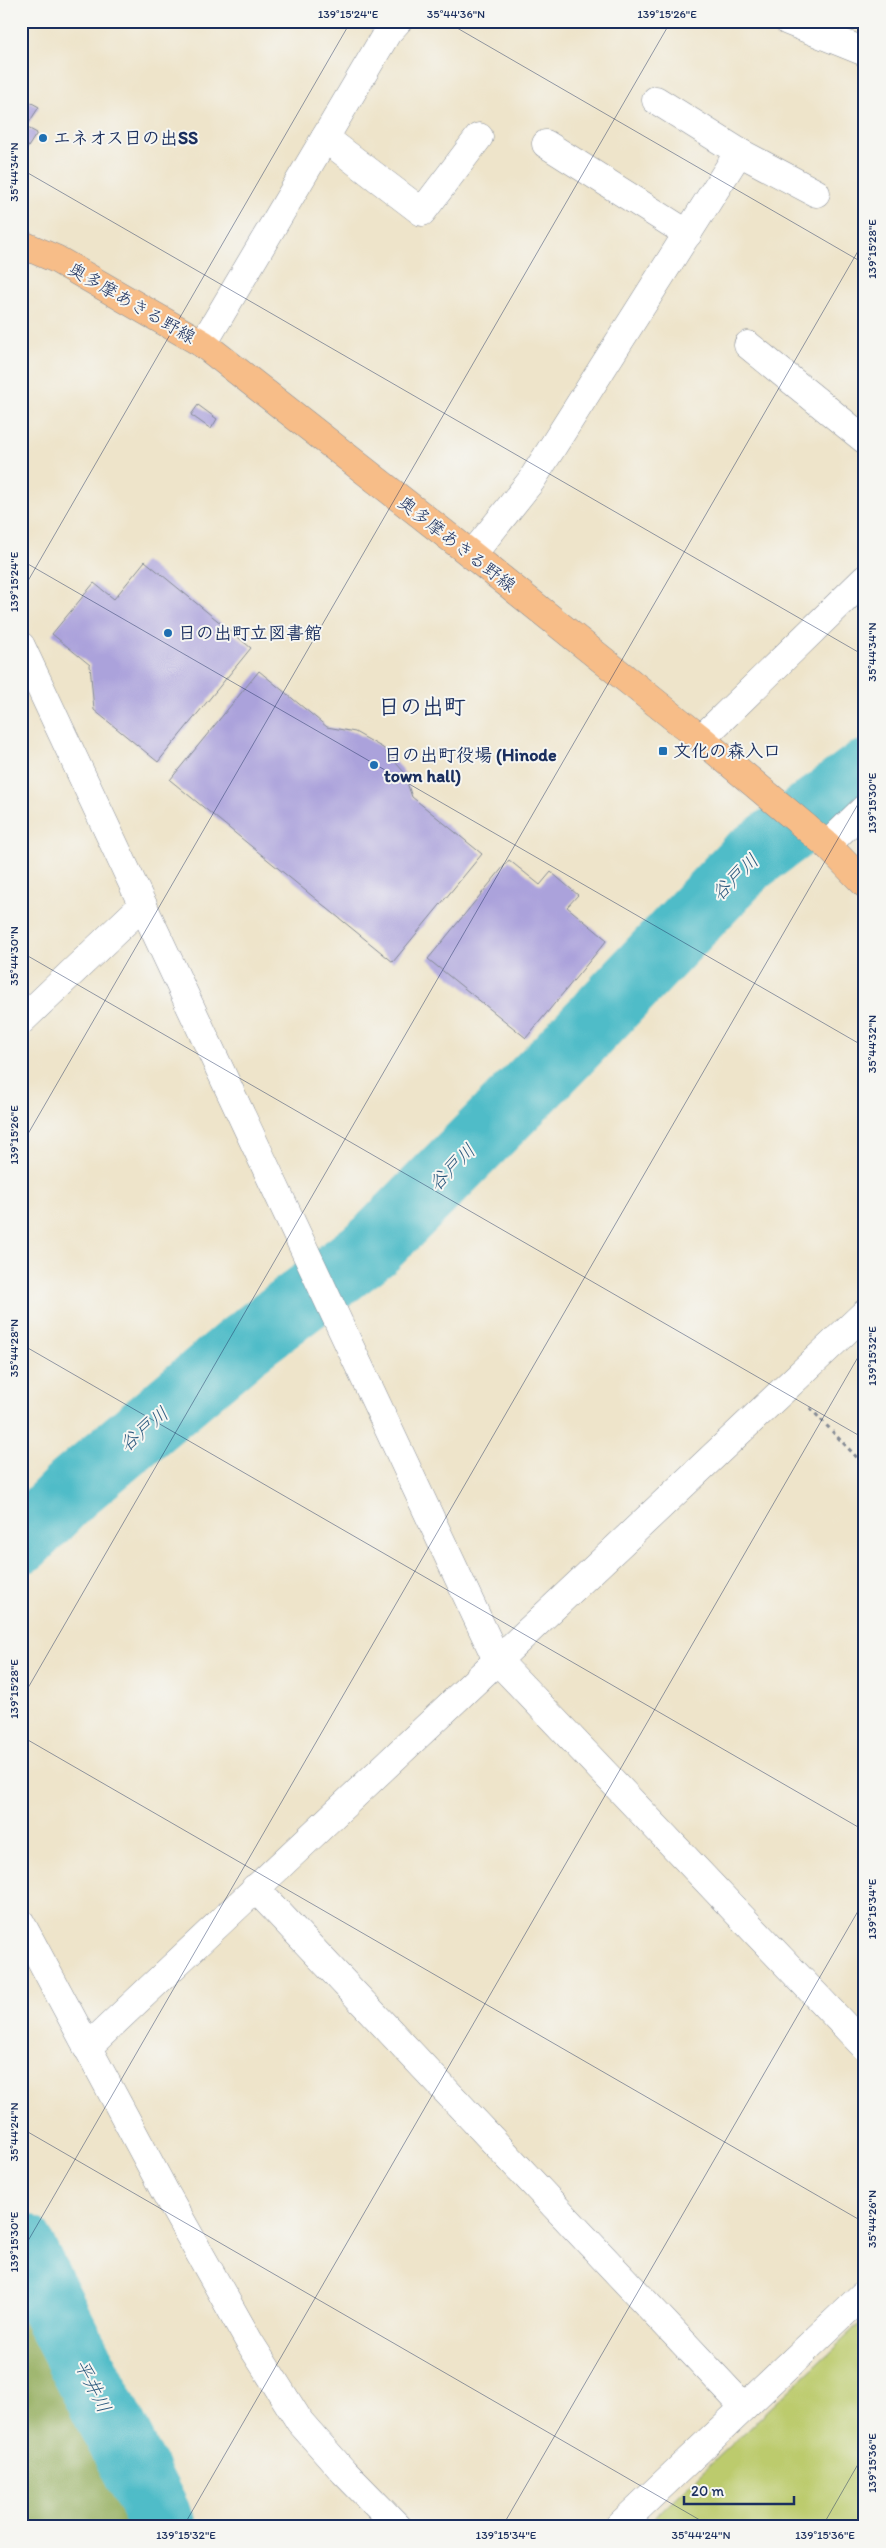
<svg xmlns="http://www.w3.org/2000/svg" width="886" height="2548" viewBox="0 0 886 2548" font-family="Itim,'Klee One',sans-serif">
	<rect width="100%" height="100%" fill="#f6f6f2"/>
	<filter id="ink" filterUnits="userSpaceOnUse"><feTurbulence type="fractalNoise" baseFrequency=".02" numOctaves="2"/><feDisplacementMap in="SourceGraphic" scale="10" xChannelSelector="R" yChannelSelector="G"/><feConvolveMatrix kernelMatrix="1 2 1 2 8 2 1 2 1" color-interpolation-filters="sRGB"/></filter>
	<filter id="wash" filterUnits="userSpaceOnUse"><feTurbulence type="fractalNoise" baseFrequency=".0096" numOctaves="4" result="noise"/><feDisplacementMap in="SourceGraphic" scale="20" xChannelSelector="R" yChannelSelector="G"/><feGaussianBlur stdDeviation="1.12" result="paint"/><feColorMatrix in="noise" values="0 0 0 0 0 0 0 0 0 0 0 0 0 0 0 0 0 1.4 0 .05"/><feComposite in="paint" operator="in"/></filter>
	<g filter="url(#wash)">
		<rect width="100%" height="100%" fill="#eee4ca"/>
		<polygon fill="#bccb6d" stroke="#6c7d66" points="865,2319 865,2527 644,2527"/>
		<polygon fill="#95af60" stroke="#586f5f" points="21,2290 129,2527 21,2527"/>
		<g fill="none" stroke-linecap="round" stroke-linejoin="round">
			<g stroke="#4fbcc8" stroke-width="66">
				<polyline points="21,1541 73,1489 241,1347 374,1246 556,1062 746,862 865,773"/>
				<polyline points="21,2245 164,2527"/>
			</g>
		</g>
		<g id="blocks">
			<g fill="#aba2db">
				<polygon points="21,97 39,107 26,127 37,133 21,158"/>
				<polygon points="198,405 217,419 211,429 191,415"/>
				<polygon points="145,561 251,648 158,762 94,710 90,665 52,634 94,583 114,599"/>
				<polygon points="259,671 327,727 355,732 383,748 403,771 412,797 482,854 393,962 170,780"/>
				<polygon points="509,860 540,885 551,872 578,895 567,907 607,940 526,1038 428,959"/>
			</g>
		</g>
	</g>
	<g filter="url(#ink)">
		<use href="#blocks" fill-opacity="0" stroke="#848a94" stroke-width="1"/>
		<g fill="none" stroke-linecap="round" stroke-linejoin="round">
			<g stroke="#848a94" stroke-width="29">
				<g id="minor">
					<polyline points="788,21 865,52"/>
					<polyline points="656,100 739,152 816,193"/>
					<polyline points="325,138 422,212 479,137"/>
					<polyline points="546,144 688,234"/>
					<polyline points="203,344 387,33 398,21"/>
					<polyline points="748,345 865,440"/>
					<polyline points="472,555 531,481 739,152"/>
					<polyline points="21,646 497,1660 865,2047"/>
					<polyline points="701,739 865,579"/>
					<polyline points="827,845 865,808"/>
					<polyline points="21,1021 143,905"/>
					<polyline points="255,1888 744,2407"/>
					<polyline points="21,1923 165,2192 250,2343 300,2422 344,2472 398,2527"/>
					<polyline points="87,2048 865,1313"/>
					<polyline points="618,2527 865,2293"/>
				</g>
			</g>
			<g stroke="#848a94" stroke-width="29">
				<polyline id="major" points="21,244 56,259 203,344 472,555 701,739 827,845 865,884"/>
			</g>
			<polyline stroke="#848a94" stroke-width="3" stroke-dasharray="4 4" stroke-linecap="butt" points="810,1408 865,1466"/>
			<use href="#minor" stroke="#fff" stroke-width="28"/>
			<use href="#major" stroke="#f7bd88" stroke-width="28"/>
		</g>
	</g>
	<path fill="none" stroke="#1b2f5e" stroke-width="1" stroke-opacity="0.45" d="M445,21l420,243M21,40l11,-19M21,169l844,487M21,560l844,487M21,593l330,-572M21,952l844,487M21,1146l650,-1125M21,1344l844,487M21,1700l844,-1461M21,1736l844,487M21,2128l691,399M21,2253l844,-1461M21,2520l12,7M183,2527l682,-1182M502,2527l363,-628M822,2527l43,-75"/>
	<g fill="#1f6fb2" stroke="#f6f6f2" stroke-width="2">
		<circle cx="43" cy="138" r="5"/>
		<circle cx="168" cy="633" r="5"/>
		<rect x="658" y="746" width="10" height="10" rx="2.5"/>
		<circle cx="374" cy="765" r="5"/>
	</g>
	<g text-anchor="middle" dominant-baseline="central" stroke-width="4" stroke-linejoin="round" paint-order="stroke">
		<g font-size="18" font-weight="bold" fill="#1b2f5e" stroke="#f6f6f2" text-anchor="start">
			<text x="53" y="138">エネオス日の出SS</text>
			<text x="178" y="633">日の出町立図書館</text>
			<text x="673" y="751">文化の森入口</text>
			<text x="384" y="755">日の出町役場 (Hinode<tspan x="384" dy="21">town hall)</tspan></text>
		</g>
		<g font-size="18" fill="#1b2f5e" stroke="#f6f6f2">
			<text transform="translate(132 303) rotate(30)">奥多摩あきる野線</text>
			<text transform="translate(457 544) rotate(38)">奥多摩あきる野線</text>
		</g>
		<g font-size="19" font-style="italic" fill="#2b597e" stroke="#f6f6f2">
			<text transform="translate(735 877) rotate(-44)">谷戸川</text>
			<text transform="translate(452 1167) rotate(-45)">谷戸川</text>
			<text transform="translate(144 1429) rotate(-40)">谷戸川</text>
			<text transform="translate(93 2386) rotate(63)">平井川</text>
		</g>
		<g font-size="22" font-weight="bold" fill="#1b2f5e" stroke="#f6f6f2">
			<text x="422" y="706">日の出町</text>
		</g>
	</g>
	<rect width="886" height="2548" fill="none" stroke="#f6f6f2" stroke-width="55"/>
	<path d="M684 2496v8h110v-8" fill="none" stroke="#1b2f5e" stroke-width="2.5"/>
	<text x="691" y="2496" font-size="15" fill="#1b2f5e" stroke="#f6f6f2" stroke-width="4" paint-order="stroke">20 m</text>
	<rect x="28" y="28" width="830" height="2492" fill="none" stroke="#1b2f5e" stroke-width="2"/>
	<g font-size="12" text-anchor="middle" fill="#1b2f5e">
		<text x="348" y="18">139°15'24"E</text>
		<text x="456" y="18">35°44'36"N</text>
		<text x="667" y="18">139°15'26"E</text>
		<text transform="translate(14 172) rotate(-90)" y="4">35°44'34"N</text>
		<text transform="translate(872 249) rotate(-90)" y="4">139°15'28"E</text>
		<text transform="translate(14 582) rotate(-90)" y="4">139°15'24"E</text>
		<text transform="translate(872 652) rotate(-90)" y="4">35°44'34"N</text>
		<text transform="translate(872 803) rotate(-90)" y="4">139°15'30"E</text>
		<text transform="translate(14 956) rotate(-90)" y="4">35°44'30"N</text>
		<text transform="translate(872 1044) rotate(-90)" y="4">35°44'32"N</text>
		<text transform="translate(14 1135) rotate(-90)" y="4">139°15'26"E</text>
		<text transform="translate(14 1348) rotate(-90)" y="4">35°44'28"N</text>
		<text transform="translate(872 1356) rotate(-90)" y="4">139°15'32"E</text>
		<text transform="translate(14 1689) rotate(-90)" y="4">139°15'28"E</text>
		<text transform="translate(872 1909) rotate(-90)" y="4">139°15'34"E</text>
		<text transform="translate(14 2132) rotate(-90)" y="4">35°44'24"N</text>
		<text transform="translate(872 2219) rotate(-90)" y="4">35°44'26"N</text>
		<text transform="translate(14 2242) rotate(-90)" y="4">139°15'30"E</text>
		<text transform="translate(872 2463) rotate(-90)" y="4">139°15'36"E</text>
		<text x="186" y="2539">139°15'32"E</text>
		<text x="506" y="2539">139°15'34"E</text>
		<text x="701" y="2539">35°44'24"N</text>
		<text x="825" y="2539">139°15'36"E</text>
	</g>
</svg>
